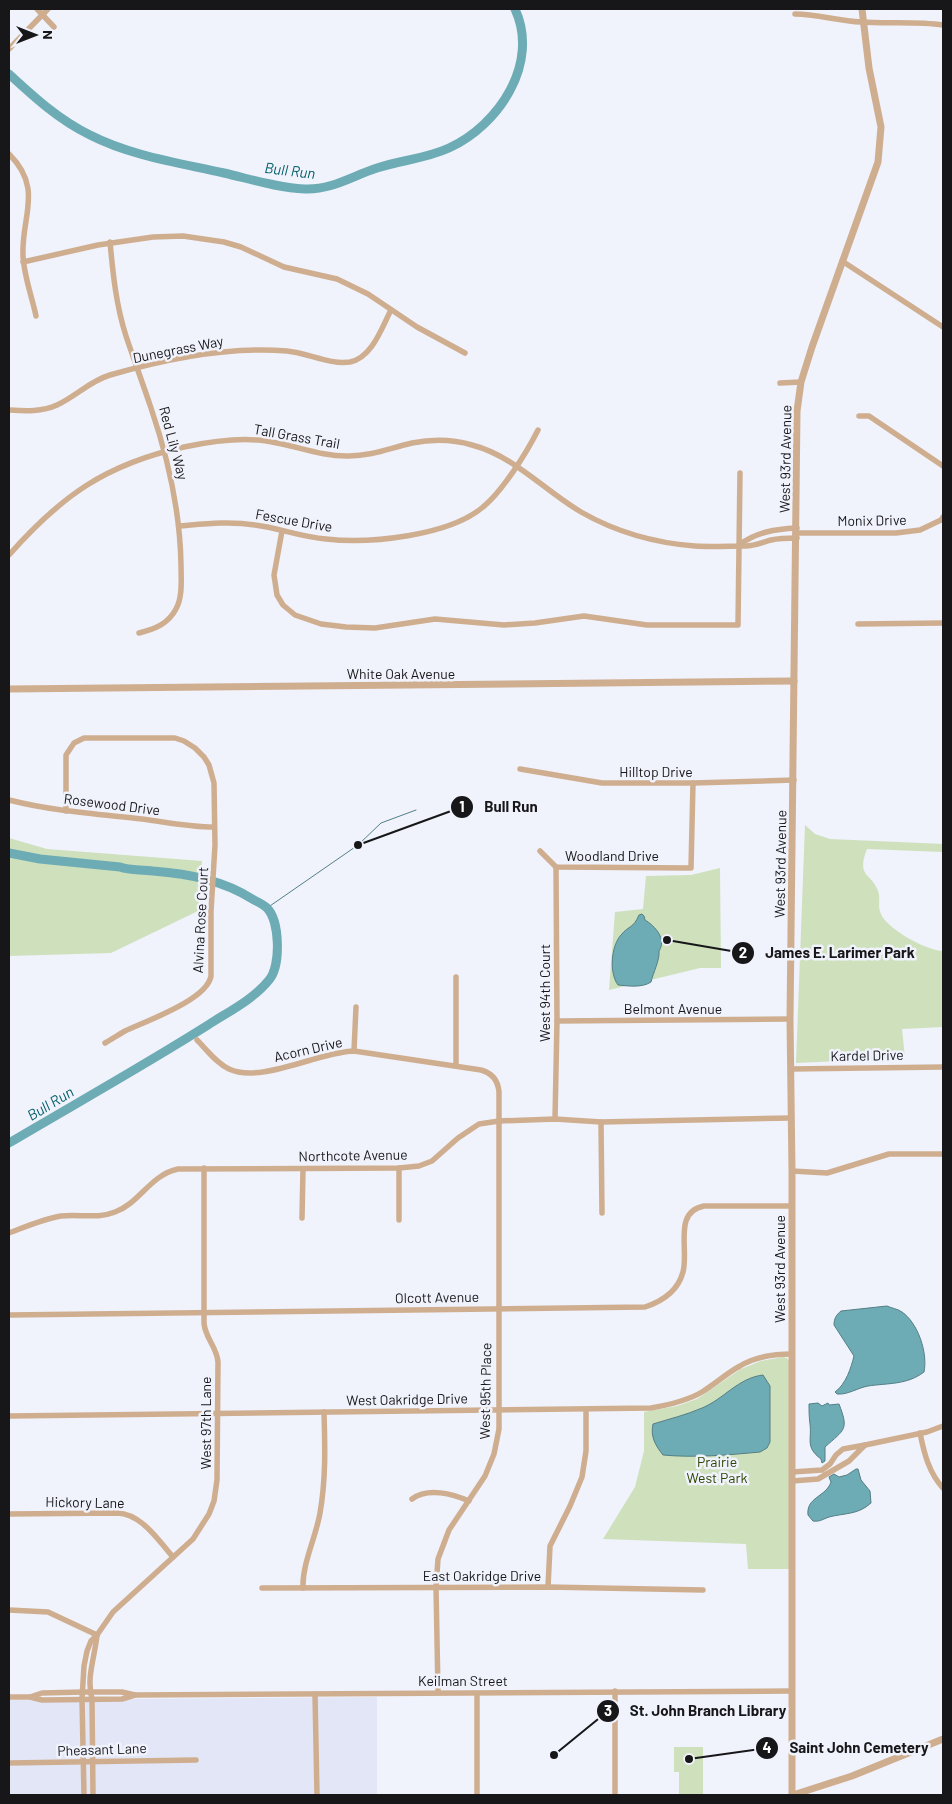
<svg xmlns="http://www.w3.org/2000/svg" width="952" height="1804" viewBox="0 0 952 1804" font-family="Barlow,sans-serif">
	<rect width="100%" height="100%" fill="#f0f2fc"/>
	<polygon fill="#e3e6f6" points="377,1697 377,1795 9,1795 9,1700"/>
	<g fill="#cee0bc">
		<path d="M805,825l10,9 15,5 113,5v8l-76,-3c-11,29 4,23 11,42 3,8 -1,15 3,23 6,15 46,37 62,37v76l-41,2 3,29 -109,5z"/>
		<polygon points="9,838 47,849 202,861 198,911 111,953 9,956"/>
		<polygon points="720,868 721,968 700,968 609,990 615,912 643,909 646,876 691,875"/>
		<polygon points="783,1357 787,1358 790,1363 789,1569 748,1569 746,1544 603,1539 635,1487 644,1451 644,1412 677,1406 697,1399 741,1369 761,1361"/>
		<polygon points="674,1747 703,1747 703,1795 664,1795 679,1795 679,1772 674,1772"/>
	</g>
	<g fill="#6eacb5" stroke="#547f86">
		<path d="M642,914l2,2 1,4c10,6 22,19 14,31 1,9 -6,22 -8,31 -9,6 -23,4 -33,3 -9,-12 -7,-39 3,-50 8,-10 12,-6 18,-20z"/>
		<path d="M887,1306c4,2 11,3 15,6 16,11 26,41 22,60 -17,13 -36,11 -56,14 -11,2 -20,9 -31,8l-2,-2c11,-8 16,-24 19,-36l-20,-31c0,-6 2,-10 7,-14z"/>
		<path d="M763,1375l7,11v56l-3,6 -7,4c-32,3 -65,6 -97,3 -7,-9 -13,-18 -10,-31 16,-5 33,-9 49,-16 22,-9 36,-30 61,-33z"/>
		<path d="M818,1403l4,3 6,-3 1,2 10,-1c10,26 6,25 -14,43v14l-3,2 -1,-4c-16,-12 -9,-19 -11,-35 -1,-7 -1,-14 -1,-20z"/>
		<path d="M856,1469h2l3,11 9,11 1,12c-13,12 -27,10 -42,14 -6,2 -9,5 -16,4l-5,-6c-2,-18 18,-18 23,-33l-2,-5 5,-3 5,3 8,-2z"/>
	</g>
	<g fill="none" stroke-linecap="round" stroke-linejoin="round">
		<polyline stroke="#547f86" stroke-width="1" points="267,908 358,845 381,823 416,810"/>
		<g stroke="#6eacb5" stroke-width="9">
			<path d="M9,74c25,23 50,46 81,61 41,21 90,28 134,38 26,6 54,15 81,16 27,1 47,-13 72,-21 24,-8 48,-9 72,-20 50,-23 91,-85 66,-139"/>
			<path d="M9,853l31,6 80,8c11,4 21,2 33,4 36,3 70,9 101,29 4,2 10,5 13,8 13,13 14,58 2,72 -15,19 -41,32 -61,45 -65,41 -133,79 -199,118"/>
		</g>
		<g stroke="#cfae90" stroke-width="5.5">
			<polyline points="37,9 54,27"/>
			<path d="M795,14c22,0 43,7 66,8 27,2 55,-1 82,3"/>
			<polyline points="9,49 48,9"/>
			<path d="M9,154c35,35 12,62 14,102 1,20 9,41 13,60"/>
			<path d="M110,242c3,32 6,63 16,94 8,24 17,48 25,72 17,50 29,103 30,156 0,15 2,32 -5,45 -8,15 -21,20 -37,24"/>
			<polyline points="842,261 943,327"/>
			<polyline points="23,262 98,245 153,237 183,236 224,242 241,247 284,267 337,279 368,294 417,327 465,353"/>
			<polyline points="780,383 801,382"/>
			<path d="M9,410c17,1 33,2 48,-5 19,-9 33,-24 53,-30 55,-16 120,-29 177,-24 21,2 43,14 63,11 22,-4 32,-35 41,-52"/>
			<polyline points="859,416 869,416 943,466"/>
			<path d="M179,526c25,-2 50,-5 76,-1 24,3 46,12 71,14 43,5 123,-3 157,-32 19,-15 44,-55 55,-77"/>
			<polyline points="282,531 274,575 277,595 283,605 295,615 321,624 346,627 375,628 435,619 504,625 535,623 584,616 647,625 738,625 740,473"/>
			<polyline points="797,533 896,533 920,530 941,520 943,517"/>
			<path d="M739,545c18,-13 36,-16 58,-17"/>
			<path d="M9,555c52,-59 97,-91 175,-108 24,-5 48,-9 73,-7 31,2 61,17 92,16 23,0 41,-8 63,-13 20,-4 40,-4 60,2 42,11 72,45 109,67 35,20 74,31 114,34 17,1 34,0 51,0 8,0 17,-4 25,-6 9,-2 17,-2 26,-2"/>
			<polyline points="858,624 943,623"/>
			<polyline points="520,769 602,783 693,783 794,780"/>
			<path d="M9,800c43,11 88,14 133,19 24,3 47,8 72,8"/>
			<path d="M66,811v-56l8,-12 10,-5h91l9,3 11,7 9,9 5,8 5,18 1,62 -4,66v65c-4,24 -65,45 -86,55 -7,4 -13,8 -20,12"/>
			<polyline points="540,851 556,867 691,868 693,783"/>
			<polyline points="456,977 456,1066"/>
			<polyline points="557,1021 790,1019"/>
			<path d="M197,1040c10,10 19,23 32,29 32,15 89,-17 125,-18l127,19c11,3 17,10 18,22v337l-5,25 -9,22 -36,54 -11,29 -2,28 2,105"/>
			<polyline points="354,1051 356,1007"/>
			<polyline points="791,1069 943,1067"/>
			<polyline points="555,1119 557,1021 556,867"/>
			<polyline points="601,1122 602,1213"/>
			<polyline points="399,1168 399,1220"/>
			<polyline points="792,1171 827,1173 889,1154 943,1154"/>
			<polyline points="302,1218 303,1169"/>
			<path d="M9,1233c16,-6 34,-14 52,-17 18,-2 37,3 54,-4 25,-9 35,-37 63,-43l221,-1 20,-2 13,-5 26,-23 21,-14 20,-3 56,-2 46,3 190,-4"/>
			<path d="M9,1315l636,-8c18,-6 33,-16 38,-35 6,-23 -10,-60 21,-66h88"/>
			<path d="M9,1416l642,-8c17,-3 36,-7 51,-16 13,-8 25,-19 38,-26 16,-10 34,-12 52,-12"/>
			<path d="M920,1433c4,20 9,40 23,55"/>
			<polyline points="865,1445 927,1432 943,1426"/>
			<polyline points="792,1472 822,1470 830,1464 836,1455 843,1449 865,1445 849,1461 818,1479 792,1481"/>
			<path d="M412,1499c16,-12 41,-5 57,2"/>
			<path d="M9,1514l108,-1c25,1 41,27 56,44"/>
			<polyline points="548,1587 550,1546 570,1506 582,1477 586,1451 586,1410"/>
			<polyline points="262,1588 548,1587 703,1590"/>
			<path d="M303,1588c-1,-24 13,-51 17,-75 6,-34 5,-67 4,-101"/>
			<polyline points="9,1610 48,1612 97,1635"/>
			<polyline points="615,1691 615,1795"/>
			<polyline points="315,1694 317,1795"/>
			<polyline points="477,1694 477,1795"/>
			<polyline points="9,1697 30,1697 42,1693 84,1692 122,1692 135,1695"/>
			<polyline points="30,1697 42,1700 122,1699 135,1695 792,1691"/>
			<polyline points="9,1763 196,1760"/>
			<path d="M84,1795l-2,-96 2,-33 3,-15 4,-10 6,-6 16,-23 80,-73 16,-25 5,-13 3,-21 1,-118c-1,-15 -13,-24 -14,-39v-155"/>
			<path d="M93,1795l-1,-96c-6,-22 3,-42 5,-64"/>
		</g>
		<g stroke="#cfae90" stroke-width="7">
			<polyline points="9,689 794,681"/>
			<polyline points="792,1795 792,1171 790,1019 797,411 801,382 812,347 878,162 881,127 869,68 862,9"/>
			<polyline points="793,1795 852,1776 943,1739"/>
		</g>
	</g>
	<g text-anchor="middle" dominant-baseline="central" stroke-width="5" stroke-linejoin="round" paint-order="stroke">
		<g font-size="14" fill="#17171a" stroke="#f0f2fc">
			<text transform="translate(178 349) rotate(-11)">Dunegrass Way</text>
			<text transform="translate(297 436) rotate(10)">Tall Grass Trail</text>
			<text transform="translate(174 443) rotate(75)">Red Lily Way</text>
			<text transform="translate(785 459) rotate(-89)">West 93rd Avenue</text>
			<text transform="translate(294 520) rotate(10)">Fescue Drive</text>
			<text transform="translate(872 520) rotate(-1)">Monix Drive</text>
			<text x="401" y="673">White Oak Avenue</text>
			<text x="656" y="771">Hilltop Drive</text>
			<text transform="translate(112 804) rotate(7)">Rosewood Drive</text>
			<text x="612" y="855">Woodland Drive</text>
			<text transform="translate(780 864) rotate(-89)">West 93rd Avenue</text>
			<text transform="translate(200 920) rotate(-87)">Alvina Rose Court</text>
			<text transform="translate(544 993) rotate(-90)">West 94th Court</text>
			<text x="673" y="1008">Belmont Avenue</text>
			<text transform="translate(308 1049) rotate(-13)">Acorn Drive</text>
			<text transform="translate(867 1055) rotate(-1)">Kardel Drive</text>
			<text transform="translate(353 1155) rotate(-1)">Northcote Avenue</text>
			<text transform="translate(779 1269) rotate(-90)">West 93rd Avenue</text>
			<text transform="translate(437 1297) rotate(-1)">Olcott Avenue</text>
			<text transform="translate(485 1391) rotate(-89)">West 95th Place</text>
			<text transform="translate(407 1399) rotate(-1)">West Oakridge Drive</text>
			<text transform="translate(205 1423) rotate(-90)">West 97th Lane</text>
			<text transform="translate(85 1502) rotate(1)">Hickory Lane</text>
			<text x="482" y="1575">East Oakridge Drive</text>
			<text x="463" y="1680">Keilman Street</text>
			<text transform="translate(102 1749) rotate(-2)">Pheasant Lane</text>
		</g>
		<g font-size="14" fill="#2d4600" stroke="#f0f2fc">
			<text x="717" y="1461">Prairie<tspan x="717" dy="16">West Park</tspan></text>
		</g>
		<g font-size="15" font-style="italic" fill="#005e67" stroke="#f0f2fc">
			<text transform="translate(290 170) rotate(7)">Bull Run</text>
			<text transform="translate(50 1103) rotate(-31)">Bull Run</text>
		</g>
	</g>
	<path fill="none" stroke="#17171a" stroke-width="2" d="M358 845L462 807M667 940L743 953M554 1755L608 1711M689 1759L767 1748"/>
	<g fill="#17171a" stroke="#f0f2fc" stroke-width="2">
		<circle cx="358" cy="845" r="5"/>
		<circle cx="667" cy="940" r="5"/>
		<circle cx="554" cy="1755" r="5"/>
		<circle cx="689" cy="1759" r="5"/>
		<circle cx="462" cy="807" r="12"/>
		<circle cx="743" cy="953" r="12"/>
		<circle cx="608" cy="1711" r="12"/>
		<circle cx="767" cy="1748" r="12"/>
	</g>
	<g font-size="15" text-anchor="middle" font-weight="bold" fill="#fff">
		<text x="462" y="812">1</text>
		<text x="743" y="958">2</text>
		<text x="608" y="1716">3</text>
		<text x="767" y="1753">4</text>
	</g>
	<g font-size="15" text-anchor="middle" font-weight="bold" fill="#17171a" stroke="#f0f2fc" stroke-width="5" stroke-linejoin="round" paint-order="stroke">
		<text x="511" y="812">Bull Run</text>
		<text x="840" y="958">James E. Larimer Park</text>
		<text x="708" y="1716">St. John Branch Library</text>
		<text x="859" y="1753">Saint John Cemetery</text>
	</g>
	<rect width="952" height="1804" fill="none" stroke="#17171a" stroke-width="20"/>
	<g transform="translate(35 35) rotate(90)" stroke="#f0f2fc" stroke-width="4" paint-order="stroke">
	<path d="M0-4L9 19L0 12L-9 19Z" fill="#17171a"/>
	<text y="-8" font-size="14" font-weight="bold" text-anchor="middle" fill="#17171a">N</text>
	</g>
</svg>
